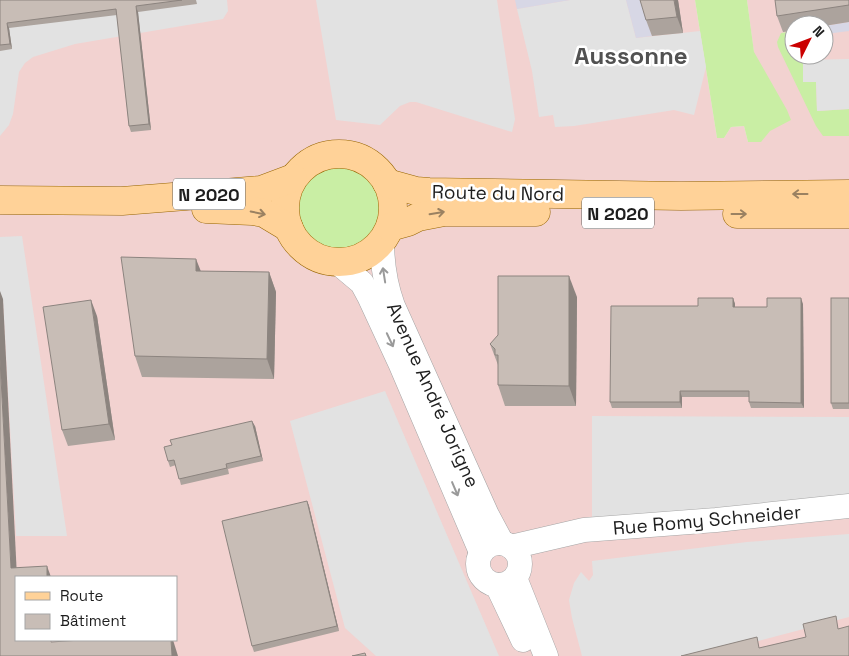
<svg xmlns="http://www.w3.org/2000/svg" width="849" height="656" viewBox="0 0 849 656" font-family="'Space Grotesk',sans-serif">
	<rect width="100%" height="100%" fill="#f0ebe3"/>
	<path fill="#f2d2d0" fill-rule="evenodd" d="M0,0h695l22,138h7l7,-11 13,-1 4,16 17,-6 -18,-136h102v656h-849zM794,25h30v30h-30zM16,577h160v63h-160z"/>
	<g fill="#c9eea4">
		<polygon points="695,0 747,0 754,52 787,110 791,120 770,131 761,142 748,142 744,126 731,127 724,138 717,138"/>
		<polygon points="794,31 794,55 816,55 816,60 803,60 816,82 817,111 849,109 849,136 823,136 816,126 778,47 777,42 781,33"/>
		<circle cx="340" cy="209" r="43"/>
	</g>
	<g fill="#e2e2e2">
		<polygon points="0,0 227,0 228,11 223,19 75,44 33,57 25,63 19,72 13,114 9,125 0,136"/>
		<polygon points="316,0 497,0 515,119 512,132 416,102 410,102 400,106 380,125 336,120"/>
		<polygon points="570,0 626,0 636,38 700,31 706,67 694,115 674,110 574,126 555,127 553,115 539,117 532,71 517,9"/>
		<polygon points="849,59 849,109 817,111 816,82 803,82 803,60"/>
		<polygon points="22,236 67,536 16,536 3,300 0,299 0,237"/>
		<polygon points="385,391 499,656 376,656 345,628 290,421"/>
		<polygon points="592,416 849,417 849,495 592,521"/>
		<polygon points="849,534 849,617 702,656 582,656 572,618 569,600 574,583 581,572 589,581 593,575 592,561 747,542"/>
	</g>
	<g fill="#d7d7e5">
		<polygon points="515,0 570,0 517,9"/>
		<polygon points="626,0 641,0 652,36 636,38"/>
		<polygon points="849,22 849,31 826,34 825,26"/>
	</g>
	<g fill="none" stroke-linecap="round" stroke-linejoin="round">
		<g stroke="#a5a5a5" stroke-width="25">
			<g id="minor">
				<path d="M382,241c0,23 3,43 11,65l94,209 15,28"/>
				<polyline points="337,262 362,283 369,296 401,365 481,552"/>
				<circle cx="499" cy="564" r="21"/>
				<polyline points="511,547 584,530 716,520 849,506"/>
				<polyline points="515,578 546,656"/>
				<polyline points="497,585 523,640"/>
			</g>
		</g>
		<g stroke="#976500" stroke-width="29">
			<g id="major">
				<circle cx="339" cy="208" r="54"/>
				<polyline points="387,183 416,191 429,192 681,196 849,194"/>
				<polyline points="0,200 122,201 224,193 261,190 293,178"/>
				<polyline points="206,209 252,211 264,213 289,228"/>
				<polyline points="737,214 849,214"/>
				<polyline points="390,227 408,222 418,217 444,212 536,212"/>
			</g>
		</g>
		<use href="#minor" stroke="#fff" stroke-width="24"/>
		<use href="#major" stroke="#ffd298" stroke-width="28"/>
	</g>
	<g fill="#aca39d">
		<polygon points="0,0 196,0 197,4 138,12 151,130 131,132 129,126 117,15 9,28 12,49 0,51"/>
		<polygon points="678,0 683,33 652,36 646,20"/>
		<polygon points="849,0 849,22 824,26 824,25 794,25 794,31 783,32 777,16"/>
		<polygon points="201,271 269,272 276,292 274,379 142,377 135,356"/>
		<polygon points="577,297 576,406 505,406 498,385 498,365 490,344"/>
		<polygon points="733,298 735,304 735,307 767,307 803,304 804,408 751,408 749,402 749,397 682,397 682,408 612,408 610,402"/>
		<polygon points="849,298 849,409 833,409 831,403"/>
		<polygon points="97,316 115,440 68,446 62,430"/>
		<polygon points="255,426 263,461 228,469 229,474 181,485 176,465 170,467 168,461"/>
		<polygon points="307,501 309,506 339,631 254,652 252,646"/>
	</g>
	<g fill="#8c847f">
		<polygon points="674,0 678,0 683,33 677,17"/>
		<polygon points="136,6 138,12 151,130 149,124"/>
		<polygon points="7,23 9,28 12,49 10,44"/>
		<polygon points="196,259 204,279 196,271"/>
		<polygon points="269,272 276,292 274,379 267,359"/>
		<polygon points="569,276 577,297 576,406 569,386"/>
		<polygon points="0,291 3,299 17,577 11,568 0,359"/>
		<polygon points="733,298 735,304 735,312 733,307"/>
		<polygon points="801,298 803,304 804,408 801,403"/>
		<polygon points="91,300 97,316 115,440 109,424"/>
		<polygon points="680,391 682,397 682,408 680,402"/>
		<polygon points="252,421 255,426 263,461 261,456"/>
		<polygon points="307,501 309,506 339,631 337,626"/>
		<polygon points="47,566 51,577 47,577"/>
		<polygon points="171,640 173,640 178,656 172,656"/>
	</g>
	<g fill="#c8bdb6" stroke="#8c847f">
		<polygon points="0,0 182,0 136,6 149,124 129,126 116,9 7,23 10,44 0,45"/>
		<polygon points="640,0 674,0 677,17 646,20"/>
		<polygon points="775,0 849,0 849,5 777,16"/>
		<polygon points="121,257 196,259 196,271 269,272 267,359 135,356"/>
		<polygon points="498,276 569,276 569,386 498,385 498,355 495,355 495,349 490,344 498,335"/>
		<polygon points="698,298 733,298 733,307 767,307 767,298 801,298 801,403 749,402 749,391 680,391 680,402 610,402 611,306 698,306"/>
		<rect x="831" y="298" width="18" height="105"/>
		<polygon points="91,300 109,424 62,430 43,307"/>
		<polygon points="0,359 11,568 47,566 47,577 16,577 16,640 51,640 51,642 81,640 171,640 172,656 0,656"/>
		<polygon points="252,421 261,456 226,464 227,468 179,479 174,460 168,461 164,447 172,445 170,440"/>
		<polygon points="307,501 337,626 252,646 222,521"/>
		<polygon points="836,616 838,629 849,626 849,656 681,656 757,637 759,648 806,637 803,624"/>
		<polygon points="365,653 366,656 352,656"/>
	</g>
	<defs><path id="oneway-shaft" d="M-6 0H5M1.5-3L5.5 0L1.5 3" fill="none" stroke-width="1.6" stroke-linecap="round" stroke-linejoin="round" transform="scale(1.25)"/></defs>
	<g stroke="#9a8161">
		<use href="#oneway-shaft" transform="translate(800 194) rotate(180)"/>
		<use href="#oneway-shaft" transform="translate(258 213) rotate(12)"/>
		<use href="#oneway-shaft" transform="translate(437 213) rotate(-9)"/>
		<use href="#oneway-shaft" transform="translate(739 214)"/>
	</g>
	<g stroke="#9a9a9a">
		<use href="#oneway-shaft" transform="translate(384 275) rotate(-99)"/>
		<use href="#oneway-shaft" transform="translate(390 340) rotate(65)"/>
		<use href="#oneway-shaft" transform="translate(455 489) rotate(67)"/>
	</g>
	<g text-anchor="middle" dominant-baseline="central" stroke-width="5" stroke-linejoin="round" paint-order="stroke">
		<g fill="#fff" stroke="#626262" stroke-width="1">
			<rect x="173" y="178.5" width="72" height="31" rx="4"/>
			<rect x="582" y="197.5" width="72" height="31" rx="4"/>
		</g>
		<g font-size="18" font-weight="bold" fill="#1e1e1e">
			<text x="209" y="194">N 2020</text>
			<text x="618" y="213">N 2020</text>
		</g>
		<g font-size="19" fill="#1e1e1e" stroke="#fff">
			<text transform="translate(498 193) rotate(1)">Route du Nord</text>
			<text transform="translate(433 395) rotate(66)">Avenue André Jorigne</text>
			<text transform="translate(707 520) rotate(-5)">Rue Romy Schneider</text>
		</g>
		<g font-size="24" font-weight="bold" fill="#515151" stroke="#fff">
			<text x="631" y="55">Aussonne</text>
		</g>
	</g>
	<rect x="15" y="576" width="162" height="65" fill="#ffffff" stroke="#a5a5a5"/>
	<rect x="25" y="592" width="25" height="8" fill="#ffd298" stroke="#a5a5a5"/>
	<text x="60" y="601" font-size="15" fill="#1e1e1e">Route</text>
	<rect x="25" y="614" width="25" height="15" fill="#c8bdb6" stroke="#a5a5a5"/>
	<text x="60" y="626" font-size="15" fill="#1e1e1e">Bâtiment</text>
	<g transform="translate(809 40) rotate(48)"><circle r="24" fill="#ffffff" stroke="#a5a5a5"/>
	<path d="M0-4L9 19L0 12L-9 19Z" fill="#cb0000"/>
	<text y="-8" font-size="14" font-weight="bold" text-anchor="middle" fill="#1e1e1e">N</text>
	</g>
</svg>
